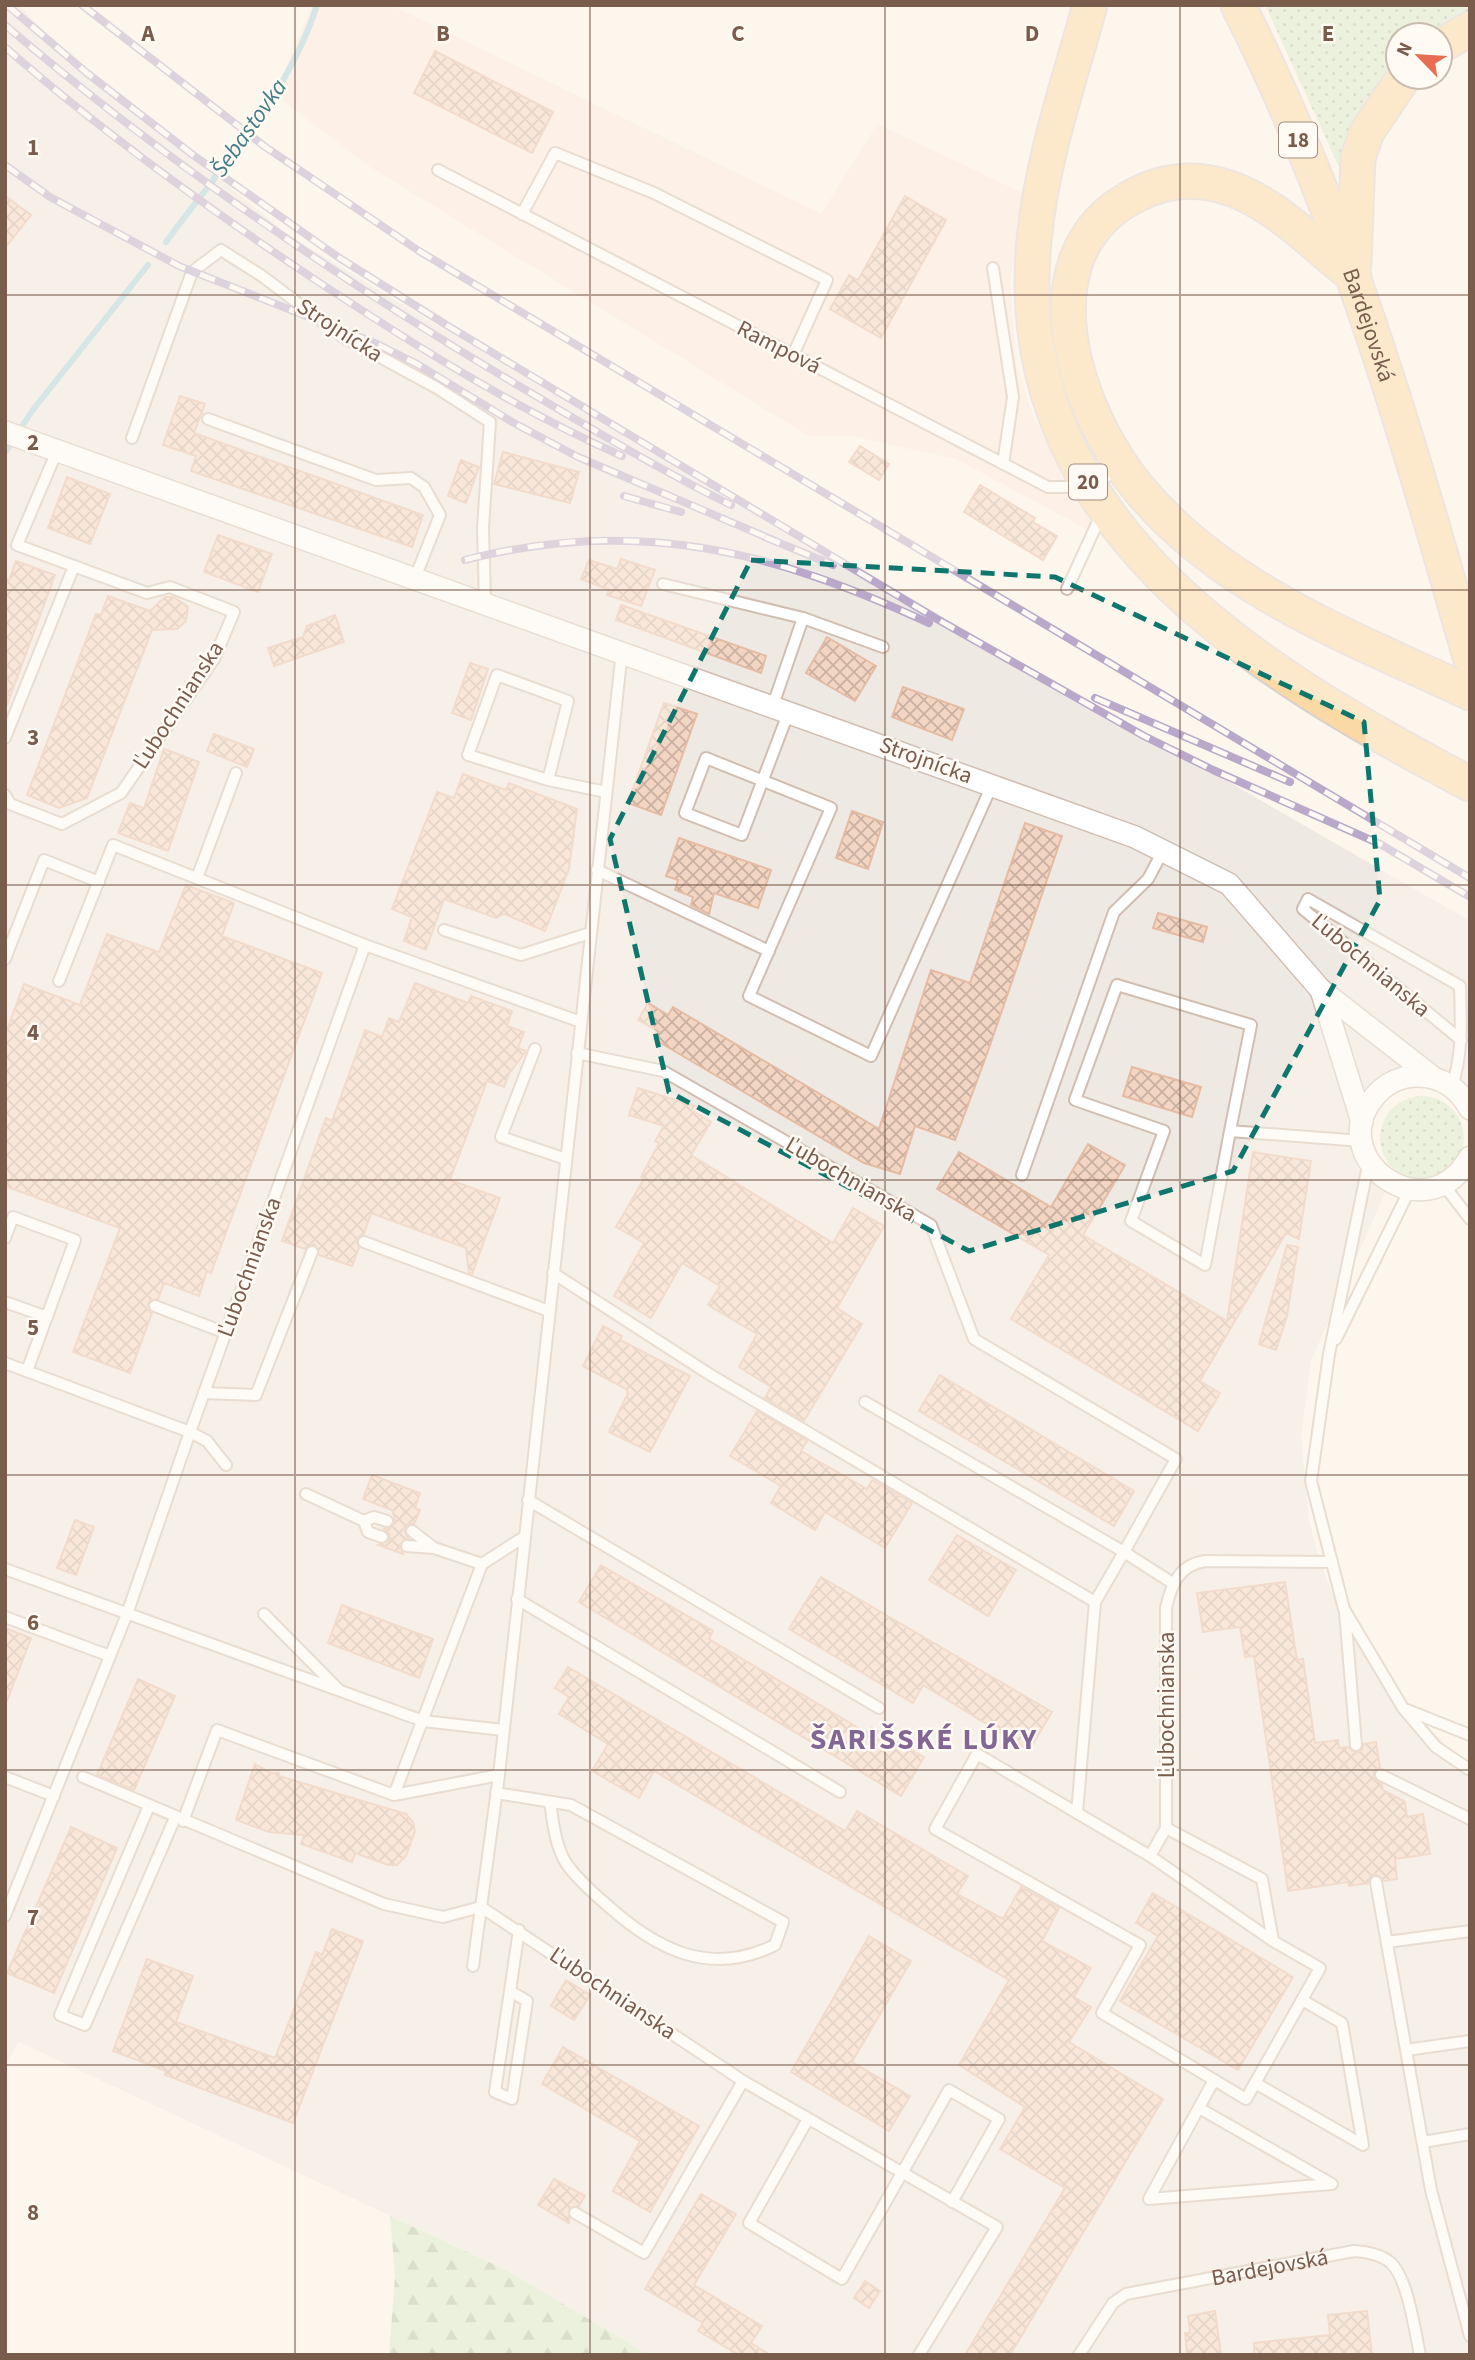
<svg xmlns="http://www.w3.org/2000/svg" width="1475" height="2360" viewBox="0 0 1475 2360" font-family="'Source Sans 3',sans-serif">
	<defs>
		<pattern id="grass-dots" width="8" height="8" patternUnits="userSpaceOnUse" patternTransform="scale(1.75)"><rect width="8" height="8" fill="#d8ecc9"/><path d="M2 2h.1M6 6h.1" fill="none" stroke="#b4c2a5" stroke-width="1.8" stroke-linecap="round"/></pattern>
		<pattern id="forest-firs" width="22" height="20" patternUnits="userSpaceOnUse" patternTransform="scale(1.75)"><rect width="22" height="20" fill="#d8ecc9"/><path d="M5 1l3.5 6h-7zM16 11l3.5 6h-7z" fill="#b4c2a5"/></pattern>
		<pattern id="building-cross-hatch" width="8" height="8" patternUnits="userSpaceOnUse" patternTransform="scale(1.75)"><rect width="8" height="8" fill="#f3d5c3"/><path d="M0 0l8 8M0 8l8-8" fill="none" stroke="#cab0a1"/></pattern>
	</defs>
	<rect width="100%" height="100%" fill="#fdf6ec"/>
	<polygon fill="#fde8e0" points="312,5 391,5 821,214 877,124 1025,194 1010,282 1016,363 1033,416 1085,509 1107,540 956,459 851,436 809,436 370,167 275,95"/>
	<polygon fill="#efe9e4" points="5,5 19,5 70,58 290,236 426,319 1470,921 1470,1114 1437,1076 1355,1106 1349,1144 1358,1170 1385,1193 1311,1361 1301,1435 1309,1520 1319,1560 1335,1600 1371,1666 1404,1711 1440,1738 1454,1760 1470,1776 1470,2355 649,2355 506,2270 19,2042 5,2065"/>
	<g fill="url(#grass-dots)">
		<polygon points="1265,5 1470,5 1470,15 1432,35 1398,35 1398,66 1339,167"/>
		<circle cx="1422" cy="1138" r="42"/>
	</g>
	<polygon fill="url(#forest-firs)" points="390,2216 506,2270 649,2355 389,2355 395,2276"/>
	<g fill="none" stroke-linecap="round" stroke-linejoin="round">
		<g stroke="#a5d3da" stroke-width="6">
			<path d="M166,242c54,-74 123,-148 151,-237"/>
			<polyline points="5,453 32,411 148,265"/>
		</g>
	</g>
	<g fill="url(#building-cross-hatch)" stroke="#e6bba3" stroke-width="2">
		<polygon points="435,51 553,112 532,153 414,93"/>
		<polygon points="5,196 31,215 5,248"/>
		<polygon points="905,196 946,220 881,338 830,309 849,275 858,280"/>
		<polygon points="180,396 205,404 194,433 423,515 412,547 191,471 196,456 163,445"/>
		<polygon points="860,446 889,464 879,480 849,462"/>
		<polygon points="503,452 579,472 570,503 494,484"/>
		<polygon points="461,460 479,467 466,503 448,496"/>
		<polygon points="67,477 110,494 90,544 48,528"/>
		<polygon points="980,485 1035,518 1033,522 1057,536 1043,560 964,512"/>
		<polygon points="218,535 272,554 258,592 204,572"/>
		<polygon points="621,559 655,570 641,606 607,595 609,590 581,579 589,560 617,569"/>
		<polygon points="16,561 55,575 7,705 5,578 9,580"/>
		<polygon points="108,596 150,611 165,597 174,597 188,607 186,621 177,629 152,630 87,798 59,808 27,795 96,614 101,615"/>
		<polygon points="621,605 766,656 761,673 616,620"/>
		<polygon points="335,615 344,642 274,666 268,648 303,637 307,626"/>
		<polygon points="827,637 876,666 855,701 806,673"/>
		<polygon points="470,663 488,669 471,720 452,713"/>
		<polygon points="903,687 964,709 952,740 892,717"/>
		<polygon points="664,703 697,714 661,815 628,803"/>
		<polygon points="214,734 254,749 247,767 207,751"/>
		<polygon points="164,749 199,762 168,851 118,833 130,803 144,808"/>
		<polygon points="463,774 506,790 509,783 577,809 569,869 545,931 504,914 496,918 444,899 426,950 404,941 412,917 392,909 437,792 454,798"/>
		<polygon points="852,811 883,822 868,869 836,858"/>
		<polygon points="1025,823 1062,836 988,1051 955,1140 915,1126 900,1174 864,1163 654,1039 659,1032 638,1020 648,1003 668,1015 673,1007 879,1129 931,970 970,983"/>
		<polygon points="679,838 771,870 758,908 714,893 709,914 691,905 693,897 675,890 678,880 666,876"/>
		<polygon points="186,885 234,903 222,936 322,973 211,1273 207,1271 199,1296 164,1283 158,1299 150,1300 147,1308 152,1313 130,1373 73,1352 120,1228 5,1186 5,1035 24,984 80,1005 107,934 159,952"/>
		<polygon points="1158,913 1207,927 1203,942 1153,928"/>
		<polygon points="415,983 468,1003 471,996 512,1011 507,1026 524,1032 518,1048 526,1051 509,1074 504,1087 487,1081 450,1180 500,1198 472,1274 469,1273 466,1248 371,1213 364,1234 356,1240 359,1248 352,1266 319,1255 314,1244 305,1249 282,1241 326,1118 332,1121 365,1030 382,1037 389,1018 399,1022"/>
		<polygon points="1132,1067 1201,1087 1192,1117 1123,1096"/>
		<polygon points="638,1088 694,1106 691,1110 711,1122 691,1155 833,1243 853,1208 884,1226 837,1308 862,1324 804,1421 765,1398 771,1387 739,1367 757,1334 708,1305 720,1286 682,1263 651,1318 614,1296 644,1243 616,1227 644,1179 641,1177 659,1143 655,1141 664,1126 629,1115"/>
		<polygon points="1088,1144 1125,1165 1083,1235 1227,1321 1253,1152 1311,1161 1299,1239 1286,1233 1200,1381 1220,1393 1198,1431 1011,1319 1049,1255 937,1189 959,1152 1051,1207"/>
		<polygon points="1287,1245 1298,1247 1287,1316 1276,1350 1259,1344"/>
		<polygon points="603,1326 622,1336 620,1340 690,1376 650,1452 609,1432 628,1393 626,1389 583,1366"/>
		<polygon points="940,1375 1134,1491 1114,1526 919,1411"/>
		<polygon points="757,1411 807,1441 801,1451 867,1489 872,1480 912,1503 885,1548 825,1512 815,1530 771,1503 781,1486 730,1456"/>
		<polygon points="372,1475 420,1493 415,1508 420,1510 414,1524 408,1524 404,1529 408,1538 399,1545 403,1554 378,1545 389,1540 390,1535 384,1529 392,1527 395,1520 392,1510 363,1499"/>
		<polygon points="75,1520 94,1527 76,1575 57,1568"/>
		<polygon points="957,1535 1016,1570 988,1616 929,1580"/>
		<polygon points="601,1565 713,1631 709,1639 867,1733 871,1727 924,1757 901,1796 579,1602"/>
		<polygon points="821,1577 1052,1712 1029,1750 923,1685 913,1703 789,1629"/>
		<polygon points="1285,1582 1297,1660 1303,1659 1315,1743 1338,1740 1339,1748 1348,1747 1356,1753 1361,1751 1364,1744 1376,1742 1380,1767 1374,1772 1374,1779 1382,1784 1383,1790 1405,1802 1407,1817 1423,1814 1430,1854 1395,1859 1397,1879 1384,1881 1375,1874 1368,1883 1349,1886 1348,1882 1288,1891 1254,1656 1245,1657 1240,1627 1203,1632 1197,1593"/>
		<polygon points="342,1605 433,1639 419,1678 328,1643"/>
		<polygon points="5,1628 31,1638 7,1701 5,1701"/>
		<polygon points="568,1667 845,1831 857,1811 968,1876 957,1894 1003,1919 1021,1887 1059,1908 1042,1941 1091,1968 1074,1997 1091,2007 1069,2042 1163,2099 1010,2355 965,2355 1065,2188 1000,2149 1025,2107 959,2065 1009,1980 654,1771 639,1798 592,1771 608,1744 559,1714 569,1697 555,1688"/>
		<polygon points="138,1679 175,1696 134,1790 97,1775"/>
		<polygon points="255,1764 271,1773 279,1773 279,1776 406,1814 413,1822 415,1831 406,1856 397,1865 388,1865 355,1853 352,1862 301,1844 304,1835 269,1832 236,1820"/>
		<polygon points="71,1827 117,1848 54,1993 7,1973"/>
		<polygon points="1153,1893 1293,1977 1238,2070 1120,2001 1158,1936 1136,1923"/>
		<polygon points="332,1929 363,1941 293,2123 165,2075 166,2071 113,2051 147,1959 193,1976 176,2022 275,2058 316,1952 322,1955"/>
		<polygon points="869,1936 911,1961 852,2062 910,2096 889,2131 791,2072"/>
		<polygon points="566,1980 590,1995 574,2020 551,2006"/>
		<polygon points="563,2047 699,2126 650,2212 613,2191 640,2141 542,2084"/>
		<polygon points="554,2179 585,2196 579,2206 569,2208 569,2223 538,2205"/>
		<polygon points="701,2194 736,2214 694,2285 762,2326 751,2343 770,2355 739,2355 698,2331 703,2323 645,2289"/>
		<polygon points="865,2281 880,2291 869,2308 854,2298"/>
		<polygon points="1215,2311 1221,2355 1187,2355 1185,2333 1190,2333 1188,2316"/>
		<polygon points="1367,2311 1372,2355 1254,2355 1254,2343 1330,2335 1328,2315"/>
	</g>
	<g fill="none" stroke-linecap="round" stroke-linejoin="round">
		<g stroke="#d1beb0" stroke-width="14">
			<g id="lane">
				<polyline points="438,170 1048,487 1090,487 1120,468"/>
				<polyline points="522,214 555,153 654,193 827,280 793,355"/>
				<polyline points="993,268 1013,397 1003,464"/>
				<polyline points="208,419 376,480 411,478 424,487 440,515 415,578"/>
				<polyline points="132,438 192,272 221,250 262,276 340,335 437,388 490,422 483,528 485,603"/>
				<polyline points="663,584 803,618 773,705"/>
				<polyline points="1067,589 1102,513"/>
				<polyline points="803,618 883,647"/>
				<polyline points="789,711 742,835 685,813 706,758 831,808 749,996 871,1056 992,785"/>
				<polyline points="5,738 74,566"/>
				<polyline points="548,780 568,701 497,675 468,755 548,780 606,792"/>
				<polyline points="5,795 10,804 62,824 121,793 214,659 234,612 170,587 147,593 17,545 57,451"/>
				<polyline points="597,870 769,951"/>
				<polyline points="197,878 236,773"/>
				<polyline points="444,930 521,955 590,933"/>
				<polyline points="5,959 44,860 99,882"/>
				<polyline points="59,981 113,845 365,945 581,1022"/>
				<polyline points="535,1049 501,1137 566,1159"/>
				<polyline points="577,1053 663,1071 931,1225 974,1339 1176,1459 1124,1552 1174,1584"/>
				<path d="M1452,1087c11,-35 9,-64 8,-101l-152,-87 -5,10 158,131"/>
				<polyline points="1230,1131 1251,1025 1117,985 1075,1100 1164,1131 1131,1221 1205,1265 1230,1131 1362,1141"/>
				<polyline points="1369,1161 1329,1354 1311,1481 1344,1609 1403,1708 1436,1747 1470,1770"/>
				<polyline points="1022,1175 1114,912 1148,879 1163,851"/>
				<polyline points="1443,1184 1470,1219"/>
				<polyline points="5,1238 13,1217 75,1240 27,1371"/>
				<polyline points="364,1242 549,1311"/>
				<polyline points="553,1273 709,1374 1095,1602 1124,1552 865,1402"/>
				<polyline points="5,1302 47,1317"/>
				<polyline points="155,1306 226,1333"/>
				<polyline points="1336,1339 1410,1189"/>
				<polyline points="5,1363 190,1432 127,1614 5,1916"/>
				<polyline points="204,1393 256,1395 312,1252"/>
				<polyline points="226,1465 207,1441 190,1432 365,945"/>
				<polyline points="306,1494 364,1521 368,1532 382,1537"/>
				<polyline points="528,1500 879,1708"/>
				<polyline points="364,1521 374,1517 387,1521"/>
				<polyline points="412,1531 434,1548"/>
				<polyline points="407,1546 434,1548 482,1564"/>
				<polyline points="5,1569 423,1721 503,1730"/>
				<polyline points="517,1599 840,1792"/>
				<polyline points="1345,1612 1356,1745"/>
				<polyline points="264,1614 338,1689"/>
				<polyline points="5,1617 110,1656"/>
				<polyline points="1407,1710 1470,1735"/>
				<polyline points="499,1775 394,1795 482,1564 524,1537"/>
				<polyline points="1381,1775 1470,1819"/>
				<polyline points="5,1777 54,1796"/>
				<polyline points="83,1777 384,1904 443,1917 481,1907 743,2081 997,2227 919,2355"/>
				<path d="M496,1793l75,12 212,117 -8,23c-65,32 -118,5 -168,-40 -14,-12 -31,-27 -41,-42 -11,-18 -13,-41 -16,-61"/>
				<polyline points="149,1806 60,2015 85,2025 175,1818"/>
				<polyline points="1077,1813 1095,1602"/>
				<polyline points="183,1821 217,1730 394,1795"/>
				<path d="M1166,1828l96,51 11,62 47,27 -74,131 -144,-86 38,-68 -205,-116 42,-75 173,102 16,-28v-220c5,-23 13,-43 39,-47l127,1"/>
				<polyline points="1150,1856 1273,1941"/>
				<polyline points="1376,1882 1431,2190 1470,2336"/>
				<polyline points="1387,1942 1470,1931"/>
				<polyline points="473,1966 499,1775 622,651"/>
				<polyline points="510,1991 527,2001 512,2099 495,2092 519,1930"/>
				<polyline points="1406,2050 1470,2041"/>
				<polyline points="1255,2083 1363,2145 1342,2023 1302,2000"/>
				<polyline points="1199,2108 1332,2184 1149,2199 1214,2080"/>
				<polyline points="808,2119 749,2223 842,2279 949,2090 999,2119 952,2202"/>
				<polyline points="1423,2142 1470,2134"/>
				<polyline points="575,2213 644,2253 743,2081"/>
				<path id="s1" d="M1079,2355l34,-52 13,-9 228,-43c13,1 27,3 37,12 17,16 24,69 29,92"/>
			</g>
		</g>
		<g stroke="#d1beb0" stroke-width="24">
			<g id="street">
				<polyline points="5,432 1135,837 1229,884 1321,990 1434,1078"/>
				<polyline points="1321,990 1362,1122"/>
				<path d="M1470,1109c-11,-20 -29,-33 -52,-33 -16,0 -32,7 -43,20 -53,61 51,139 95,61"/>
			</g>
		</g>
		<g stroke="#dad1cd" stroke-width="37">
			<g id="primary">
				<path d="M1090,5c-21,77 -49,157 -56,236 -27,282 221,430 436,543"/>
				<path id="s2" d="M1238,5c105,206 169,431 232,652"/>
				<polyline points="1440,46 1470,29"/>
				<polyline points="1354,263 1358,158 1367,132 1404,77"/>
				<path d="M1354,276c-42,-32 -83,-78 -135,-91 -30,-8 -60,-3 -87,12 -111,60 -56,217 7,292 85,102 214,149 331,204"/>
			</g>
		</g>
		<use href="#lane" stroke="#fff" stroke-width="10"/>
		<use href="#street" stroke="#fff" stroke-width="21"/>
		<use href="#primary" stroke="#fbd9a5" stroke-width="33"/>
		<g stroke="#b9a8c9" stroke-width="8">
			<g id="rail">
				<polyline points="7,5 87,73 193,155 338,257 448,326 937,619 1144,736 1213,770 1380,844 1470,897"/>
				<polyline points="82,5 264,146 419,251 1470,878"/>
				<path d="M5,25c161,137 333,254 514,361 70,41 139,83 212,119"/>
				<path d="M5,47c99,87 208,165 318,238 96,63 193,124 299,171"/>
				<polyline points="5,165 50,197 179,266 375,343 417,364 514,423 578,457 773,540"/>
				<polyline points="624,496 681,512"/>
				<polyline points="765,537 833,565"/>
				<path d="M465,560c171,-44 308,-9 464,63"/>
				<polyline points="1095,698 1290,782"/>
			</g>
		</g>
		<use href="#rail" stroke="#fffaf3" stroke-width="5" stroke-dasharray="16" stroke-linecap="butt"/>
	</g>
	<path d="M0 0H1475V2360H0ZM751,560l304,17 309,145 16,178 -147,271 -264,80 -300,-159 -59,-253z" fill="#fdf6ec" fill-opacity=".55" fill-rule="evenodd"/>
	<path fill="none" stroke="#0f766e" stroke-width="5" stroke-dasharray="14 9" stroke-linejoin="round" d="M751,560l304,17 309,145 16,178 -147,271 -264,80 -300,-159 -59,-253z"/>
	<path fill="none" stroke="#7a5c4d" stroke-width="2" stroke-opacity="0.55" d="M295,5v2350M590,5v2350M885,5v2350M1180,5v2350M5,295h1465M5,590h1465M5,885h1465M5,1180h1465M5,1475h1465M5,1770h1465M5,2065h1465"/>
	<g text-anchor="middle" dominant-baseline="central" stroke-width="5" stroke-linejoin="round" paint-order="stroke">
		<g fill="#fffaf3" stroke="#a28b7f" stroke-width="2">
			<rect x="1279" y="122.5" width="38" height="35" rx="5"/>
			<rect x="1069" y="464.5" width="38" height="35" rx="5"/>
		</g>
		<g font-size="21" font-weight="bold" fill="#7a5c4d">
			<text x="1298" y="140">18</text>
			<text x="1088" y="482">20</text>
		</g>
		<g font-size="23" fill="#7a5c4d" stroke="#fffaf3">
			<text stroke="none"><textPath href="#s2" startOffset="346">Bardejovská</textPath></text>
			<text transform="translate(340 330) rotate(33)">Strojnícka</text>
			<text transform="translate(779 347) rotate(27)">Rampová</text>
			<text transform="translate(178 705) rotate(-57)">Ľubochnianska</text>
			<text transform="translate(926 760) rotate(20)">Strojnícka</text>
			<text transform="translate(1371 965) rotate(40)">Ľubochnianska</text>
			<text transform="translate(851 1179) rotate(30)">Ľubochnianska</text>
			<text transform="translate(249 1267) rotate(-70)">Ľubochnianska</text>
			<text transform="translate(1166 1705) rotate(-90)">Ľubochnianska</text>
			<text transform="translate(613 1993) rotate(34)">Ľubochnianska</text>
			<text stroke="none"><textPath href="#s1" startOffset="224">Bardejovská</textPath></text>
		</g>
		<g font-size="24" font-style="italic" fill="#437c86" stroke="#fffaf3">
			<text transform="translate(249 128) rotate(-55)">Šebastovka</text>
		</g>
		<g font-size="30" font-weight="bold" letter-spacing="2" fill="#846695" stroke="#fffaf3">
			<text x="924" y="1739">ŠARIŠSKÉ LÚKY</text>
		</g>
	</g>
	<g font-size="23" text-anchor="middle" font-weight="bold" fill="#7a5c4d" stroke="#fffaf3" stroke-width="5" stroke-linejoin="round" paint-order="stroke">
		<text x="148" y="41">A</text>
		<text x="443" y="41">B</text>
		<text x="738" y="41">C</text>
		<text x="1032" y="41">D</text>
		<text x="1328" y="41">E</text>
		<text x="33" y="155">1</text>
		<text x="33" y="450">2</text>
		<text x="33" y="745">3</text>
		<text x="33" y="1040">4</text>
		<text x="33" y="1335">5</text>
		<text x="33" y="1630">6</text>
		<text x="33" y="1925">7</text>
		<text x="33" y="2220">8</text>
	</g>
	<rect width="1475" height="2360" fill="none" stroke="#7a5c4d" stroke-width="14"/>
	<g transform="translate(1419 56) rotate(295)"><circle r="33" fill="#fffaf3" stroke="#cabbb1" stroke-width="2"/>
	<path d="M0-5L12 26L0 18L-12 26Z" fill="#e76f51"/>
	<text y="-10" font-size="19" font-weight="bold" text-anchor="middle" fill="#7a5c4d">N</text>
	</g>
</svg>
